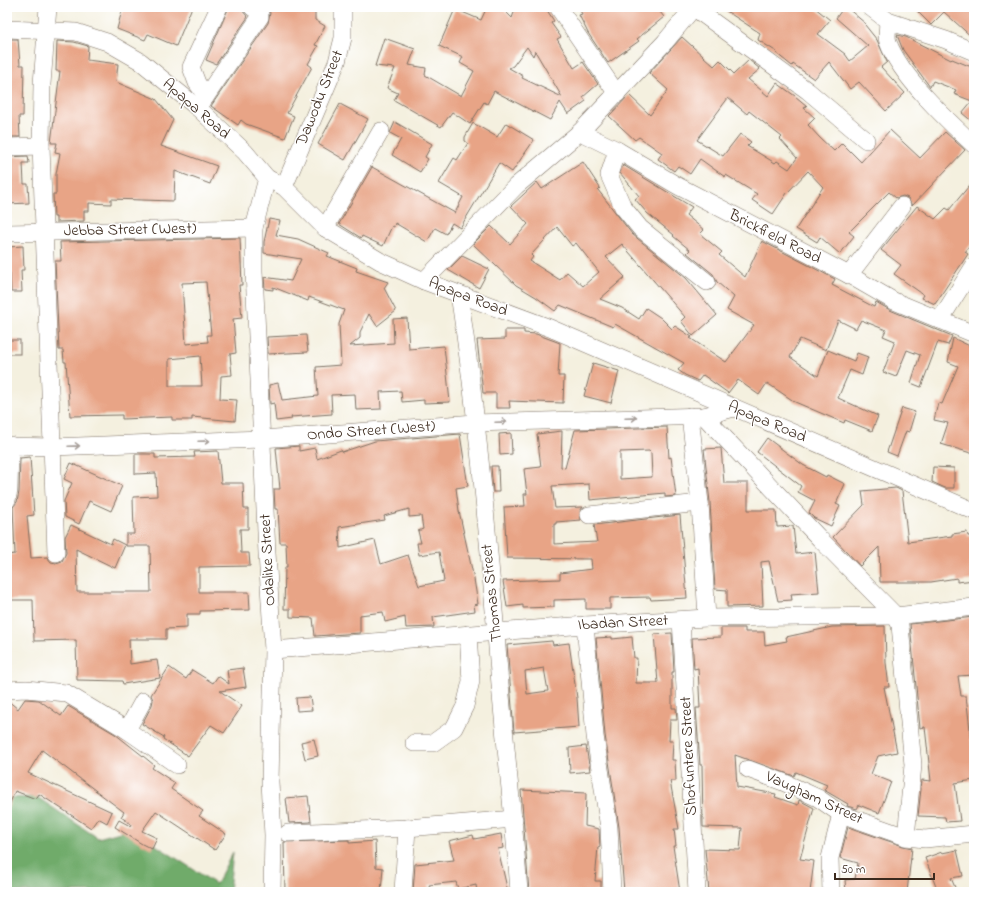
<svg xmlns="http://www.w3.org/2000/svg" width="981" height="899" viewBox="0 0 981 899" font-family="'Indie Flower',sans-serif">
	<rect width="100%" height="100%" fill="#fff"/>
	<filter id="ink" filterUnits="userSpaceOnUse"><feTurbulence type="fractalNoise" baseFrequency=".025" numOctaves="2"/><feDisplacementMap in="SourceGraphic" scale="8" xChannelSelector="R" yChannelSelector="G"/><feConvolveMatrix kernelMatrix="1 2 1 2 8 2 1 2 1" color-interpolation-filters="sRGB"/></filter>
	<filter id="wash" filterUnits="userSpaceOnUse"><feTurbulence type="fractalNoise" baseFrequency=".012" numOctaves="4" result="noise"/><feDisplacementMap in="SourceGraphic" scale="16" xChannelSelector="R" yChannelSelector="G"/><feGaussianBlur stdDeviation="0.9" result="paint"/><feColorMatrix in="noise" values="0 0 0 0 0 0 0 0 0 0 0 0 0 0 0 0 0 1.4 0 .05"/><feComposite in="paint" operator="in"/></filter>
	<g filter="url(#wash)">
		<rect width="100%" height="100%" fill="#f4f0df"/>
		<polygon fill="#70ab6b" stroke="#566a44" points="37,797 98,838 131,829 216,884 233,852 229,892 7,892 7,798"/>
		<g id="blocks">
			<g fill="#e8a486" fill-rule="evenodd">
				<polygon points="123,7 192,7 176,46 148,34 145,40 117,29"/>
				<polygon points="229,7 239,7 248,17 216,64 206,60"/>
				<polygon points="268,7 315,7 315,20 325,26 315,45 318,46 308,64 312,67 287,113 294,116 285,138 246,124 241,120 238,125 211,106 268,23 270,13"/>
				<path d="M487,7h14l11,11 4,-11h29l9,14 -3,2 10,14 -4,2 17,29 9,-6 15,22 -15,13 3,4 -18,13 -8,-12 -10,18 -56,-29 -7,13 -3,-2 -14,22 -18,-12 -11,15 -47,-27 4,-7 -11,-5 8,-20 -20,-2 9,-28 31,11 -6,16 17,3 -1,7 36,21 13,-25 -14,-8 3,-6 -24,-11 16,-37 26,11zM527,47l6,9 2,-5 27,46 -40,-19 1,-2 -14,-8 4,-2z"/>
				<polygon points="578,7 656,7 664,17 637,39 639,41 608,63 588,33 579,15 582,14"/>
				<polygon points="720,7 814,7 830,20 818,34 845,54 850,61 868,46 836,18 844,7 846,7 866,24 865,25 877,40 887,62 881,67 905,93 886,111 859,82 850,89 829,62 814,79 793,64 792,66 776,53 777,52 758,40 760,33"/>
				<polygon points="913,7 974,7 974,39 944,12 931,25"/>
				<polygon points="897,35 906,37 951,60 952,59 974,68 974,123 962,113 972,101 954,94 956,90 933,81 930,87 903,50"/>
				<path d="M682,37l32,29 6,-6 14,14 15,-14 11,9 -12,10 20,17 9,-13 18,13 12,10 -3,2 11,10 -7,7 12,13 14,13 8,-8 19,19 29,-32 30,28 25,-26 20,18 -53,56 -4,-8 -5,-2 -7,2 -7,-6 -40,40 5,4 -14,18 -20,-17 -3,5 -21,-13 27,-42 -15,-16 -21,22 -14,21 -21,-14 5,-6 -31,-19 -1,2 -25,-18 -10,15 -12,-8 -4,5 -16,-12 4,-6 -23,-16 -4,3 -26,-24 20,-21 21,20 18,-25 -19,-17zM728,98l19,16 2,-3 33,26 -2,2 17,19 -8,11 -12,-8 -2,2 -28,-17 4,-4 -11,-8 -17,22 -26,-16z"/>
				<polygon points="7,39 18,39 20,65 24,65 23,116 19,116 20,137 7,137 7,66 9,66"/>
				<polygon points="57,41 74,42 88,46 87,60 118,64 116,82 156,99 173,120 161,146 217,166 210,184 175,171 174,201 111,199 111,204 89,203 89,211 84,211 84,221 56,222 56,217 54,217 53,194 56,194 56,174 60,153 55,152 57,143 51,143 60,71 56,71"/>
				<polygon points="340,104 368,119 345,160 318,144"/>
				<polygon points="395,122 432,144 425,157 428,159 420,172 392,155 401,139 390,133"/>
				<polygon points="473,123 497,137 506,123 534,140 512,172 499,163 460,228 452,223 446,234 435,228 427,242 395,223 394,227 392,226 383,246 362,236 361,238 339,224 372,167 455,213 463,197 439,183 454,158 457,160 468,143 465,141 465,137"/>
				<polygon points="28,156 29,163 23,163 24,184 28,184 29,203 7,204 7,157"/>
				<path d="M583,162l17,26 -2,2 34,44 54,44 31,37 -24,21 -12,-15 4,-4 -63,-73 -16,13 19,20 -25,22 22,9 17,11 7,-11 15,10 11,11 3,-3 17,11 -2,1 36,24 28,-37 -27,-15 7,-13 -17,-15 -4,-8 -26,-21 3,-3 -17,-14 1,-1 -27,-22 -12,-14 4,-3 -19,-23 3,-8 69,42 -6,8 18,15 -4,4 22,18 -3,3 26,22 17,-36 73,38 -3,6 42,22 2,-5 14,8 62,26 -4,9 -10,-3 -17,45 -10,-4 9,-28 -13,-5 -11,27 -13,-5 12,-31 -12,-5 3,-6 -25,-10 -5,9 -18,-9 -12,30 -26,-11 -10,18 28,19 10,-26 26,11 3,-8 11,4 -6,18 -12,-5 -12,28 40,18 -6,15 -27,-11 -1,3 -49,-21 -28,-19 -8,12 -21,-15 -10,13 -25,-18 -5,6 -13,-6 -7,-5 6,-7 -69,-39 -2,3 -53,-22 -5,6 -19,-14 -20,-12 -43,-41 18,-18 19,18 18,-20 -17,-18 26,-24 5,7zM557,227l15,19 4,-3 23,29 -16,14 -16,-14 -7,8 -30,-19 3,-4 -2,-2z"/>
				<polygon points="974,180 974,241 965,252 968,254 935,304 922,298 924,295 894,274 901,265 881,250 917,206 935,219 946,208 949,210"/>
				<polygon points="269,219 280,221 276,235 298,239 329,253 327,256 357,268 356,271 388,282 384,288 396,311 377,326 369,314 360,332 360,338 350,346 394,343 393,319 407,318 409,349 444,346 450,402 424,403 424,400 402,402 401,391 380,392 381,409 356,410 355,394 331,395 332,414 291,417 292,419 276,421 274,403 270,404 269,385 278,383 282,400 318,396 316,367 341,365 339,324 344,310 309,297 308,301 273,287 273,290 265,289 264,277 291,281 301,259 264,253 264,242"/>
				<path d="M240,238l2,47h-3l3,33 -9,1 3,34 -6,1 2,21 -11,1 -1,23 17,1 -2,21 -43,-4v3h-20v-3l-50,2v-4l-52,1 -4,-54h-2l-1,-12h-4l-1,-21 -3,-68h6l-1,-19zM206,282l5,53h-4l1,7 -22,2 -4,-61zM200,356l2,30h-33v-27z"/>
				<polygon points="23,246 24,270 21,270 22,292 11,292 10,273 7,273 7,247"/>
				<polygon points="462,256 489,269 479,288 448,270"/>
				<polygon points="505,330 524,330 524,333 536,334 560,343 558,376 564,376 563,403 509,401 510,408 496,408 496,393 483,393 477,340 505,339"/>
				<polygon points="306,335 308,352 268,354 267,337"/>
				<polygon points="953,338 974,348 974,454 941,444 948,423 934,420 938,403 942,404 958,366 948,362"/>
				<rect x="7" y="340" width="13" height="14"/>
				<polygon points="593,363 619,371 611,403 584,396"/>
				<polygon points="902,408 915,412 909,432 906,431 897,456 887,452"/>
				<path d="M667,427l2,31 2,-1 5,39 -11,1v-4l-75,7 -1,-16 -37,2 3,22 28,-1 -3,4 1,9 -25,2v2h-2v20l43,-2 -3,-17 86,-10 7,83 -36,2 -1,-3 -40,1v11h-24v-10l-32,1v7l-31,1v-3l-16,2 -4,-26 57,-2v-6l32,-4 -1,-10 -84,-1 -3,-51 21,-1 -1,-12h3l-3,-25 17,-2 -4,-33 25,-3 -1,36 4,1 10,-38zM649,451l2,2 1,24 -32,2v-27z"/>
				<polygon points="511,433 512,454 500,455 499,434"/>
				<path d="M460,434l8,52 -12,2 3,23 15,68 4,25 -4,1 1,6 -42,6 1,10 -28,1 -1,-11 -20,5 -2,-10 -23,3v18l-45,3 -2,-18 -23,-1v-8h-6l1,-42h2l-1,-24h-6l-2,-34h-3l-1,-20h6l-4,-41 23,-2v5l16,-3 2,11 24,-9 1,2 33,-11zM409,509v8l12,-1 2,13 -5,2 3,12h-4l2,12 20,-3 5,29 -25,5 -11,-31 -27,9 -6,-24 -35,8 -1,-21 46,-7 -1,-4z"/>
				<polygon points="767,438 803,465 826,477 827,475 845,484 836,504 840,506 831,526 814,518 809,513 815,501 798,492 801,486 757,452"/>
				<polygon points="721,448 724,483 748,483 748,510 776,510 777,527 793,526 796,554 815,552 819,592 791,594 792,600 778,601 769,561 761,562 763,606 727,607 727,590 715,589 710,502 704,449"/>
				<polygon points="218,451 221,483 243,483 244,509 248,509 248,529 240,529 241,553 249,553 250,566 199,567 199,592 249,592 250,610 200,611 200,614 187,614 187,628 166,629 166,639 129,639 130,664 157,660 160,678 123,684 122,681 77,680 76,640 34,641 33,600 7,600 7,555 15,554 13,507 17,502 19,492 20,458 30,457 34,515 27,516 31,558 47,557 51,562 56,563 62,561 66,553 65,537 71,525 111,544 113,539 125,545 115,568 76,549 77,592 151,592 150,546 126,546 126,534 134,534 133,497 157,496 156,473 135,474 135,454 155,454 155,458 195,457 194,452"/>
				<polygon points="71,463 122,486 111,511 89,501 79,524 65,517 64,501 72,483 64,479"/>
				<polygon points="491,466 498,466 499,492 493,492"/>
				<polygon points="933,467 954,468 954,488 945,488 932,482"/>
				<polygon points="896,488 902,491 908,542 952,536 952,534 967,532 968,536 974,536 974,580 957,582 957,578 931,582 880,582 879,547 860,566 833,537 864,505 862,491"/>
				<polygon points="974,617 974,675 958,676 961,696 966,696 974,763 974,780 955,783 960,821 946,822 945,817 918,816 922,780 931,781 925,727 920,728 910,624"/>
				<polygon points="885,626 886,663 889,687 884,687 897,752 878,756 871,774 891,782 879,813 859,805 857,809 847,806 848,804 824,790 827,785 796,772 794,776 735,755 737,787 776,794 775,797 798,805 799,800 814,808 800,859 814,861 810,892 709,892 705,849 740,850 742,828 703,827 702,765 700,765 696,708 700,708 698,668 694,669 692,638 721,637 721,628 745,628 745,632 764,632 765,645 787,641 786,637 832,627"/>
				<polygon points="672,633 674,672 672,672 672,708 676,708 677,720 670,720 669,741 673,741 672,760 675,760 676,781 670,781 679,829 674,829 676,846 673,846 680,892 624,892 619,827 605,735 596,638 612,637 612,639 632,637 634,658 637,658 636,683 658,683 654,634"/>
				<path d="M552,641l1,4 16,-2 8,55 2,29 -65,5 -7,-87zM544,668l4,23 -21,3 -2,-23z"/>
				<polygon points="169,667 186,679 192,670 213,683 218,676 229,684 227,670 243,668 246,687 220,691 242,706 224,733 211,725 188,756 163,739 164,737 142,724 152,705 153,700 151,695"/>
				<polygon points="310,697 312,710 297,711 296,698"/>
				<polygon points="25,699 39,700 61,716 68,706 115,734 143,756 154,765 152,768 175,783 171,789 203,811 199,816 226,834 215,850 156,811 142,831 157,838 152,849 142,844 115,827 119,820 130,826 131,824 121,817 124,812 42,750 28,773 112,812 107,823 98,818 91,828 39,794 36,799 15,791 7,810 7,700 18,709"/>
				<polygon points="314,739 318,756 305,759 301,742"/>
				<polygon points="586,746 590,771 570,773 569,748"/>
				<polygon points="521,790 586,793 585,826 599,829 600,847 598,847 595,881 601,881 601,892 529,892"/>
				<polygon points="308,796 311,822 289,823 286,798"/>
				<polygon points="848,827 903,846 912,848 907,892 888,890 888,892 846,892 845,880 855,879 858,863 840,858"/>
				<polygon points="501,834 503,848 498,849 508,892 477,892 476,885 458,889 456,882 429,885 431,892 413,892 415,864 454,860 449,841 473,835 474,839"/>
				<polygon points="349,840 349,843 375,841 376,867 383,868 381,892 364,892 364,889 329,892 285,892 284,842"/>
				<polygon points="957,850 963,876 951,878 957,892 938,892 925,858 942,852 942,853"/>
			</g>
		</g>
	</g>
	<g filter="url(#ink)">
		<use href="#blocks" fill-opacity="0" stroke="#7c6f62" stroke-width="1"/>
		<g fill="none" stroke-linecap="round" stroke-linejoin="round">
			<g stroke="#7c6f62" stroke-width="18">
				<g id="minor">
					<polyline points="48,7 42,84 41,146 56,553"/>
					<polyline points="558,7 617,94"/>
					<polyline points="693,7 808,91 866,140"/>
					<polyline points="870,7 888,21 946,40 974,52"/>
					<path d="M888,21c0,6 -2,16 0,21 12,34 60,79 86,103"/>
					<polyline points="7,29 76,32 107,42 140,61 198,108 245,152 267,178 284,187 325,228 380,261 424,281 550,328 974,511"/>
					<polyline points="206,96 197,83 191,67 219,7"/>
					<polyline points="198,108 260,17 260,13 252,7"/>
					<polyline points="580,132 617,150 678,186 849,275 894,301 974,334"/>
					<polyline points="7,147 41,146"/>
					<polyline points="617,150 609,175 623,207 640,228 707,282"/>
					<polyline points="267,178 254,228 254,271 267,553 273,650 270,782 273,835 272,892"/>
					<polyline points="284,187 337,62 343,38 343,7"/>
					<polyline points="325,228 381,131"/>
					<polyline points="7,233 254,228"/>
					<polyline points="849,275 902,206"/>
					<polyline points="424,281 516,186 580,132 665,42 694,7"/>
					<path d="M459,294c19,125 30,252 40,378 6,74 15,147 20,220"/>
					<polyline points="940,320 974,266"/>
					<polyline points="690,416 700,503 707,618"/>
					<polyline points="704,416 820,539 896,616 900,625 913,765 906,837"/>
					<polyline points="7,446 52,447 262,439 475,423 704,416 734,408"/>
					<polyline points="7,500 9,490 10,445"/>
					<polyline points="589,515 700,503"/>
					<polyline points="681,620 697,892"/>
					<polyline points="585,625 595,736 609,828 612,892"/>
					<polyline points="273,650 585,625 707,618 896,616 974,607"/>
					<polyline points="7,690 26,689 66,693 127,730 143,701"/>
					<polyline points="127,730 177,765"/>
					<polyline points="414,743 433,743 454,728 465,706 471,681 468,634"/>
					<polyline points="748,769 783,782 818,798 841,814 906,837 925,839 974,834"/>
					<polyline points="288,833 407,828 514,819"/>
					<polyline points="403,892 407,828"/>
					<polyline points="831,892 830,858 841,814"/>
				</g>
			</g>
			<use href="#minor" stroke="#fff" stroke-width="17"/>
		</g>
		<defs><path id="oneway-shaft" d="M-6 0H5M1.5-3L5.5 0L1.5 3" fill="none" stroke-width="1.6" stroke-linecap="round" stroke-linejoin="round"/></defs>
		<g stroke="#a79f9a">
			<use href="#oneway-shaft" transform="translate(631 418) rotate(-2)"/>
			<use href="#oneway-shaft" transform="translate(501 422) rotate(-2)"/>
			<use href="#oneway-shaft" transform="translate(204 441) rotate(-2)"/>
			<use href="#oneway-shaft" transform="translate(74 446) rotate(-2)"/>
		</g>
	</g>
	<g text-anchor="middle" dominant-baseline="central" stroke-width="3" stroke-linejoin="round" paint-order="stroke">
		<g font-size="16" fill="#3b2a1e" stroke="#fff">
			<text transform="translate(320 98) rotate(-68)">Dawodu Street</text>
			<text transform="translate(196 109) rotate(41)">Apapa Road</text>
			<text transform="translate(130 230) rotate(-1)">Jebba Street (West)</text>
			<text transform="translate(775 237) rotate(27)">Brickfield Road</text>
			<text transform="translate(468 297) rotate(21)">Apapa Road</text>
			<text transform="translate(767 422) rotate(23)">Apapa Road</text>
			<text transform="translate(371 431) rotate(-4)">Ondo Street (West)</text>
			<text transform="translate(268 560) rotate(-93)">Odalike Street</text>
			<text transform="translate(492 593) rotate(-96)">Thomas Street</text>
			<text transform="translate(623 623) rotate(-3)">Ibadan Street</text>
			<text transform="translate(689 756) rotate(-93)">Shofuntere Street</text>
			<text transform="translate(814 798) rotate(25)">Vaugham Street</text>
		</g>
	</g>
	<rect width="981" height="899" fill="none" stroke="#fff" stroke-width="24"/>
	<path d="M835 873v6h99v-6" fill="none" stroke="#3b2a1e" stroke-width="2"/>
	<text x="841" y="873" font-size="12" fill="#3b2a1e" stroke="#ffffff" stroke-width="3" paint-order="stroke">50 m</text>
</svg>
